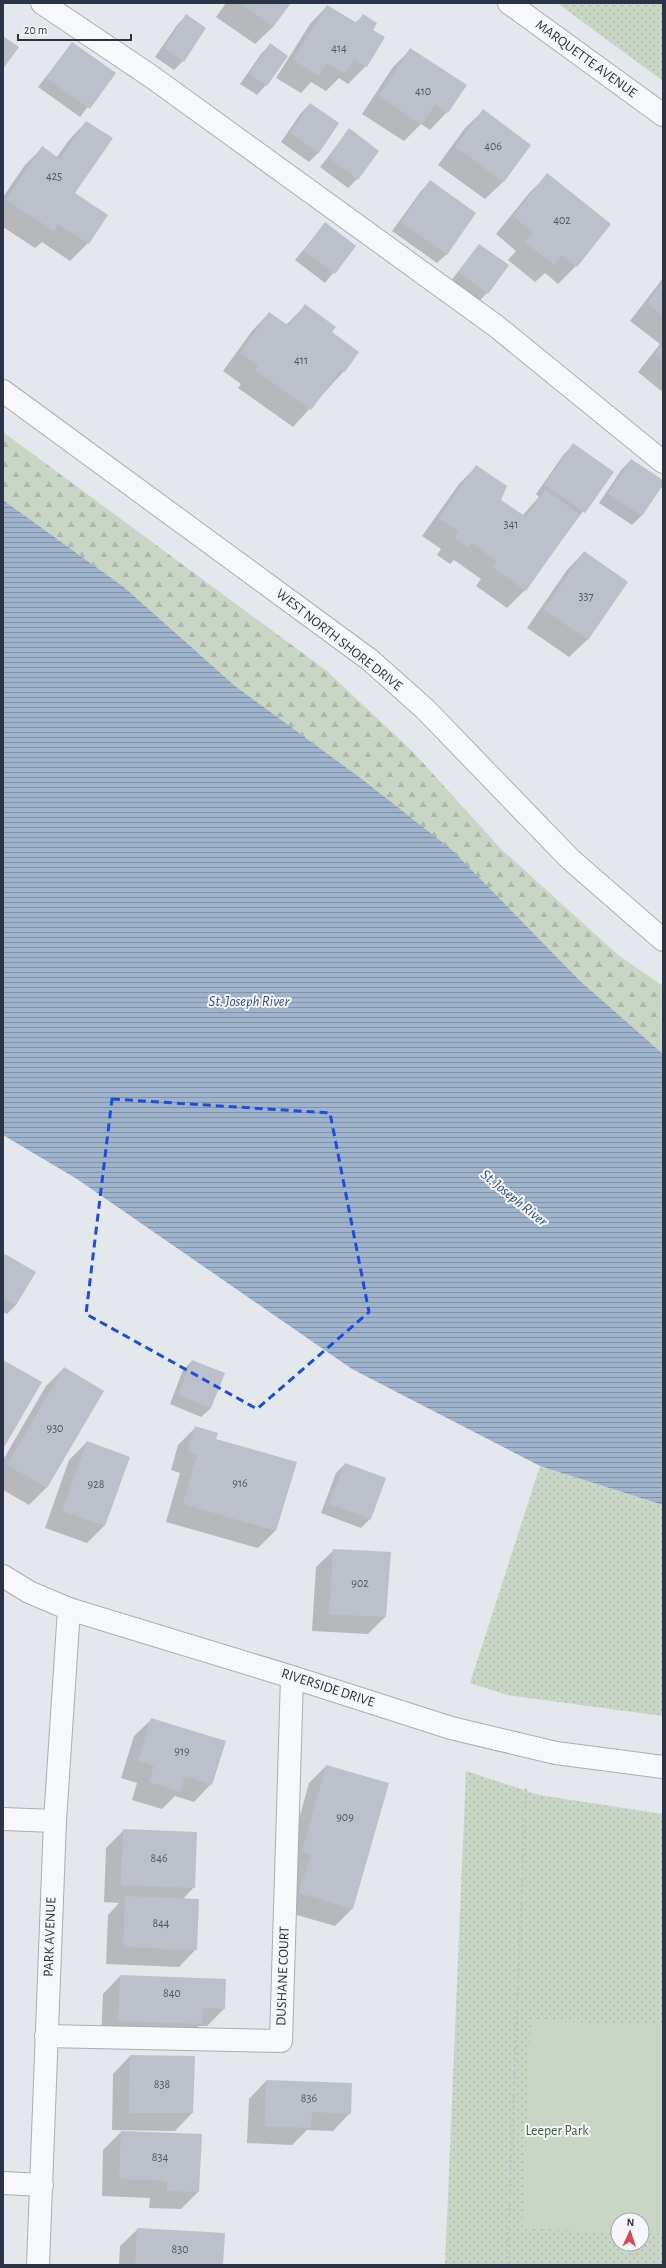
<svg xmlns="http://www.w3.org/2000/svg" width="666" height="2268" viewBox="0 0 666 2268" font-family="'Alegreya Sans',sans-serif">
	<defs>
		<pattern id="grass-dots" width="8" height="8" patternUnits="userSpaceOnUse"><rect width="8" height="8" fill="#c9d6c5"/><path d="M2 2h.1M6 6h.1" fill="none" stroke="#adb8ab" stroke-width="1.8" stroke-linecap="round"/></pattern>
		<pattern id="forest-firs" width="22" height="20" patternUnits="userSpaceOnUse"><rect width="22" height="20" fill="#c9d6c5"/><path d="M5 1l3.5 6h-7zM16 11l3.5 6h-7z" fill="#adb8ab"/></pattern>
		<pattern id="water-rules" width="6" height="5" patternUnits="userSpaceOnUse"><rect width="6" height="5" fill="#9fb4cc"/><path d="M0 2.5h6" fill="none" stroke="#8293a7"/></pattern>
	</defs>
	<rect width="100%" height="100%" fill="#e4e7ec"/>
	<g fill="url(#grass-dots)" fill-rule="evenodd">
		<polygon points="557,3 663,3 663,81"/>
		<polygon points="540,1466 663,1505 663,1716 507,1695 470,1683"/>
		<path d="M466,1771l73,24 124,19v451h-218zM618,2220h24v24h-24z"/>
	</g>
	<polygon fill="url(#forest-firs)" points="3,432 327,671 414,753 501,849 618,955 663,986 663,1054 235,686 125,588 3,500"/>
	<polygon fill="#c9d6c5" points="531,2020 663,2026 663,2234 642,2233 642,2220 618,2220 618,2232 522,2228"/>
	<polygon fill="url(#water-rules)" points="3,500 125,588 235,686 363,780 452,850 580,981 663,1054 663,1505 540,1466 352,1369 77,1179 3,1135"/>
	<g fill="#0003">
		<polygon points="226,3 290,3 273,27 255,44 216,17"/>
		<polygon points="327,6 355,23 363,16 372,30 366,66 348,84 339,78 326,91 311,82 301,93 276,78 310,24"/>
		<polygon points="186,16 183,61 174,70 155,57 177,25"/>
		<polygon points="72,43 114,73 80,117 38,87"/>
		<polygon points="270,45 287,56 266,85 257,95 240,84 261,54"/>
		<polygon points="410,50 447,112 430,130 421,124 404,141 362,114 393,67"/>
		<polygon points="310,104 338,124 318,153 309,162 281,142 301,113"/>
		<polygon points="483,111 530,145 503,182 485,199 438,165 465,128"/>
		<polygon points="86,122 74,194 106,216 88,243 70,261 42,242 35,248 3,227 3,197 25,165 42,148 57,157 69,140"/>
		<polygon points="350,130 357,179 348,188 320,167"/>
		<polygon points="548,175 610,224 576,266 558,284 545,273 535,282 508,260 516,251 496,234 530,192"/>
		<polygon points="430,182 447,254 437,263 392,231 421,191"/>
		<polygon points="325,224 355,246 325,283 295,260"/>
		<polygon points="479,245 487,293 478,302 450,282"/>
		<polygon points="663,278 663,389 661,391 638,372 660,344 630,321"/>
		<polygon points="305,306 331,333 344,371 293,427 238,388 241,384 223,371 252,331 269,313 286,325"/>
		<polygon points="573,445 612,472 525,590 507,608 476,586 481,579 454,560 450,564 437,555 441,549 422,536 459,484 477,466 500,500 522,516 539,497 536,494 564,454"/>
		<polygon points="631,460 663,481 641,516 632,525 599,503 622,469"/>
		<polygon points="584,552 627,582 587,640 569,657 527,628 567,570"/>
		<polygon points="3,1258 16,1305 7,1314 3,1312"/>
		<polygon points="192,1361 211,1408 201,1417 170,1404 183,1370"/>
		<polygon points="64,1368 103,1391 46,1488 29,1505 3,1490 3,1460 46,1386"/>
		<polygon points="196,1427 275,1531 258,1548 166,1522 180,1473 171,1470 178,1445"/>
		<polygon points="87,1442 104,1526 87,1543 45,1528 69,1460"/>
		<polygon points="345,1464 385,1478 370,1519 361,1528 321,1513 336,1473"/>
		<polygon points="334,1550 385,1617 368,1634 312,1631 316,1567"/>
		<polygon points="152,1719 211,1784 194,1802 175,1796 162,1809 132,1800 137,1783 121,1778 134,1736"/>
		<polygon points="326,1766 353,1908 335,1926 283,1911 285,1869 309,1783"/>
		<polygon points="124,1830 194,1887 182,1900 196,1949 179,1967 106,1964 108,1915 119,1903 104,1902 106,1848"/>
		<polygon points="120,1976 224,2009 207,2026 199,2026 183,2042 101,2038 103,1994"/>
		<polygon points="130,2056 193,2057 192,2113 175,2131 112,2130 113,2074"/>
		<polygon points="266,2081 350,2113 333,2131 307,2130 292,2145 247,2143 249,2099"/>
		<polygon points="121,2132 198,2192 181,2209 149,2208 150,2198 102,2196 103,2150"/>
		<polygon points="138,2229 222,2265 119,2265 120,2246"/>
	</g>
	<g fill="#bbc0ca">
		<polygon points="239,3 291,3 273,27"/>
		<polygon points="327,5 357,23 363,14 377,23 373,30 385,37 367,67 354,59 345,74 327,63 319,76 293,60"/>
		<polygon points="186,14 206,28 184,62 164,48"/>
		<polygon points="3,36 19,47 3,69"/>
		<polygon points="72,42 116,73 90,109 46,78"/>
		<polygon points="270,43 288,56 267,86 249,74"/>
		<polygon points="410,48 467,85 448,113 435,104 422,125 379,96"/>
		<polygon points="310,103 339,123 319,153 290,133"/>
		<polygon points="483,109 531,145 504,182 455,147"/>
		<polygon points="86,121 113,138 75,193 108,215 89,244 58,224 54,231 6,200 42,146 60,159"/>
		<polygon points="349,128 379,151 358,180 328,157"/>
		<polygon points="547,173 611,224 577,267 562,255 554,265 525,242 533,233 513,216"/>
		<polygon points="430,180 476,213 447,255 401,222"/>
		<polygon points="325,222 356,246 335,274 303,251"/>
		<polygon points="479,244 509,265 488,294 458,272"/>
		<polygon points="663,282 663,316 647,303"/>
		<polygon points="305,304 336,327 332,332 359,352 345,372 342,369 311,410 255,370 258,366 240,353 269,312 289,326"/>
		<polygon points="663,344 663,361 655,354"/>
		<polygon points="573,443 614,472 585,513 544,485"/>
		<polygon points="631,459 663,480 663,485 642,516 608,494"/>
		<polygon points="476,465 507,486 501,500 526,517 545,490 580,514 526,591 493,568 497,561 471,543 468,548 454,537 458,531 439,518"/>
		<polygon points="584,551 628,582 588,640 544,610"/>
		<polygon points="5,1254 36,1272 16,1305 3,1297 3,1257"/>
		<polygon points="3,1360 42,1382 3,1449"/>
		<polygon points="192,1360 225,1373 211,1408 178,1395"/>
		<polygon points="64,1367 104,1391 47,1488 7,1465"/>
		<polygon points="195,1426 218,1433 216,1439 297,1462 276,1531 183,1504 197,1455 188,1452"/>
		<polygon points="87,1441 130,1457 105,1526 62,1511"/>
		<polygon points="345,1463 386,1478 371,1519 329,1504"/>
		<polygon points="333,1549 391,1552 386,1617 329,1614"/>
		<polygon points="151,1718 226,1741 212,1785 185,1776 180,1792 149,1782 154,1766 138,1761"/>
		<polygon points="326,1765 389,1783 353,1909 299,1893 311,1854 302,1852"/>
		<polygon points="123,1829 197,1832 195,1888 121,1885"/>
		<polygon points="125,1896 199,1899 197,1950 123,1947"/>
		<polygon points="120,1975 226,1979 225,2009 203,2008 202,2024 118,2021"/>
		<polygon points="130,2055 195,2056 193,2113 129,2113"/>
		<polygon points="266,2080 352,2083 351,2114 312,2112 311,2128 265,2126"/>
		<polygon points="121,2131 202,2134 199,2192 167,2191 167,2181 119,2179"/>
		<polygon points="137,2228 225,2233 223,2265 135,2265"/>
	</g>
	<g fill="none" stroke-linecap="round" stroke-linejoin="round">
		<g stroke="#a9aeb7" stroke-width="24">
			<g id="minor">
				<polyline points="42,3 152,77 496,326 663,462"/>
				<polyline points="509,3 663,115"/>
				<polyline points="3,391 370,660 425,709 570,859 663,940"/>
				<polyline points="3,1576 29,1592 69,1609 292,1677 451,1728 556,1753 663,1767"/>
				<polyline points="3,1819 55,1821"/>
				<polyline points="46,2036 281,2041 292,1677"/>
				<polyline points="3,2183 42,2185"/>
				<polyline points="38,2265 55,1821 69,1609"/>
			</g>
		</g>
		<polyline stroke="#c2c5cb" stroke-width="2.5" stroke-dasharray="3 3" stroke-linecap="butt" points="507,2265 526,1785"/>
		<use href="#minor" stroke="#f7f8fa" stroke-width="22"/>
	</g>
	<path fill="none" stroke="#1d4ed8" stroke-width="3" stroke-dasharray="8 5" stroke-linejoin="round" d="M112,1099l218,14 39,199 -112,97 -171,-95z"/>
	<g text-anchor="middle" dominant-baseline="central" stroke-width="4" stroke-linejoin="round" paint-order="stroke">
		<g font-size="12" fill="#4f5766">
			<text x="339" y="48">414</text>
			<text x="423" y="91">410</text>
			<text x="493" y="146">406</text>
			<text x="54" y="176">425</text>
			<text x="562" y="220">402</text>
			<text x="301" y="360">411</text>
			<text x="511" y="524">341</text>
			<text x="586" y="596">337</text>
			<text x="55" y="1428">930</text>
			<text x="240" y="1483">916</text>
			<text x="96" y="1484">928</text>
			<text x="360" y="1583">902</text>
			<text x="182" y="1751">919</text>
			<text x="345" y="1817">909</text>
			<text x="159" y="1858">846</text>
			<text x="161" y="1923">844</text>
			<text x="172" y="1993">840</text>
			<text x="162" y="2084">838</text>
			<text x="309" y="2098">836</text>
			<text x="160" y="2157">834</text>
			<text x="180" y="2249">830</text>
		</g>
		<g font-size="14" fill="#2b3445" stroke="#f4f6f9">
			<text transform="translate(586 59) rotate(36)">MARQUETTE AVENUE</text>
			<text transform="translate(339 640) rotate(38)">WEST NORTH SHORE DRIVE</text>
			<text transform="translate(328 1688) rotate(18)">RIVERSIDE DRIVE</text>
			<text transform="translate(50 1937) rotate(-88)">PARK AVENUE</text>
			<text transform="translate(283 1976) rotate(-88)">DUSHANE COURT</text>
		</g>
		<g font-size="14" fill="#3f6138" stroke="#f4f6f9">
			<text x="557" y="2131">Leeper Park</text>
		</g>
		<g font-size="15" font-style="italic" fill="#34527a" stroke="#f4f6f9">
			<text x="249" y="1001">St. Joseph River</text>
			<text transform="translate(514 1198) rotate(39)">St. Joseph River</text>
		</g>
	</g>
	<rect width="666" height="2268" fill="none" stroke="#2b3445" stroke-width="8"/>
	<g transform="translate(630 2232) rotate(3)"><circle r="19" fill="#f4f6f9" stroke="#a4a8b1"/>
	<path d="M0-3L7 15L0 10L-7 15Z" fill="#d1495b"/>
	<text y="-6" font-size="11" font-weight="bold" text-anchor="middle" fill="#2b3445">N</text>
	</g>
	<path d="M18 34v6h113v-6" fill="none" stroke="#2b3445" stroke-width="2"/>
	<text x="24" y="34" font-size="12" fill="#2b3445" stroke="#f4f6f9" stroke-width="3" paint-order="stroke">20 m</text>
</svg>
